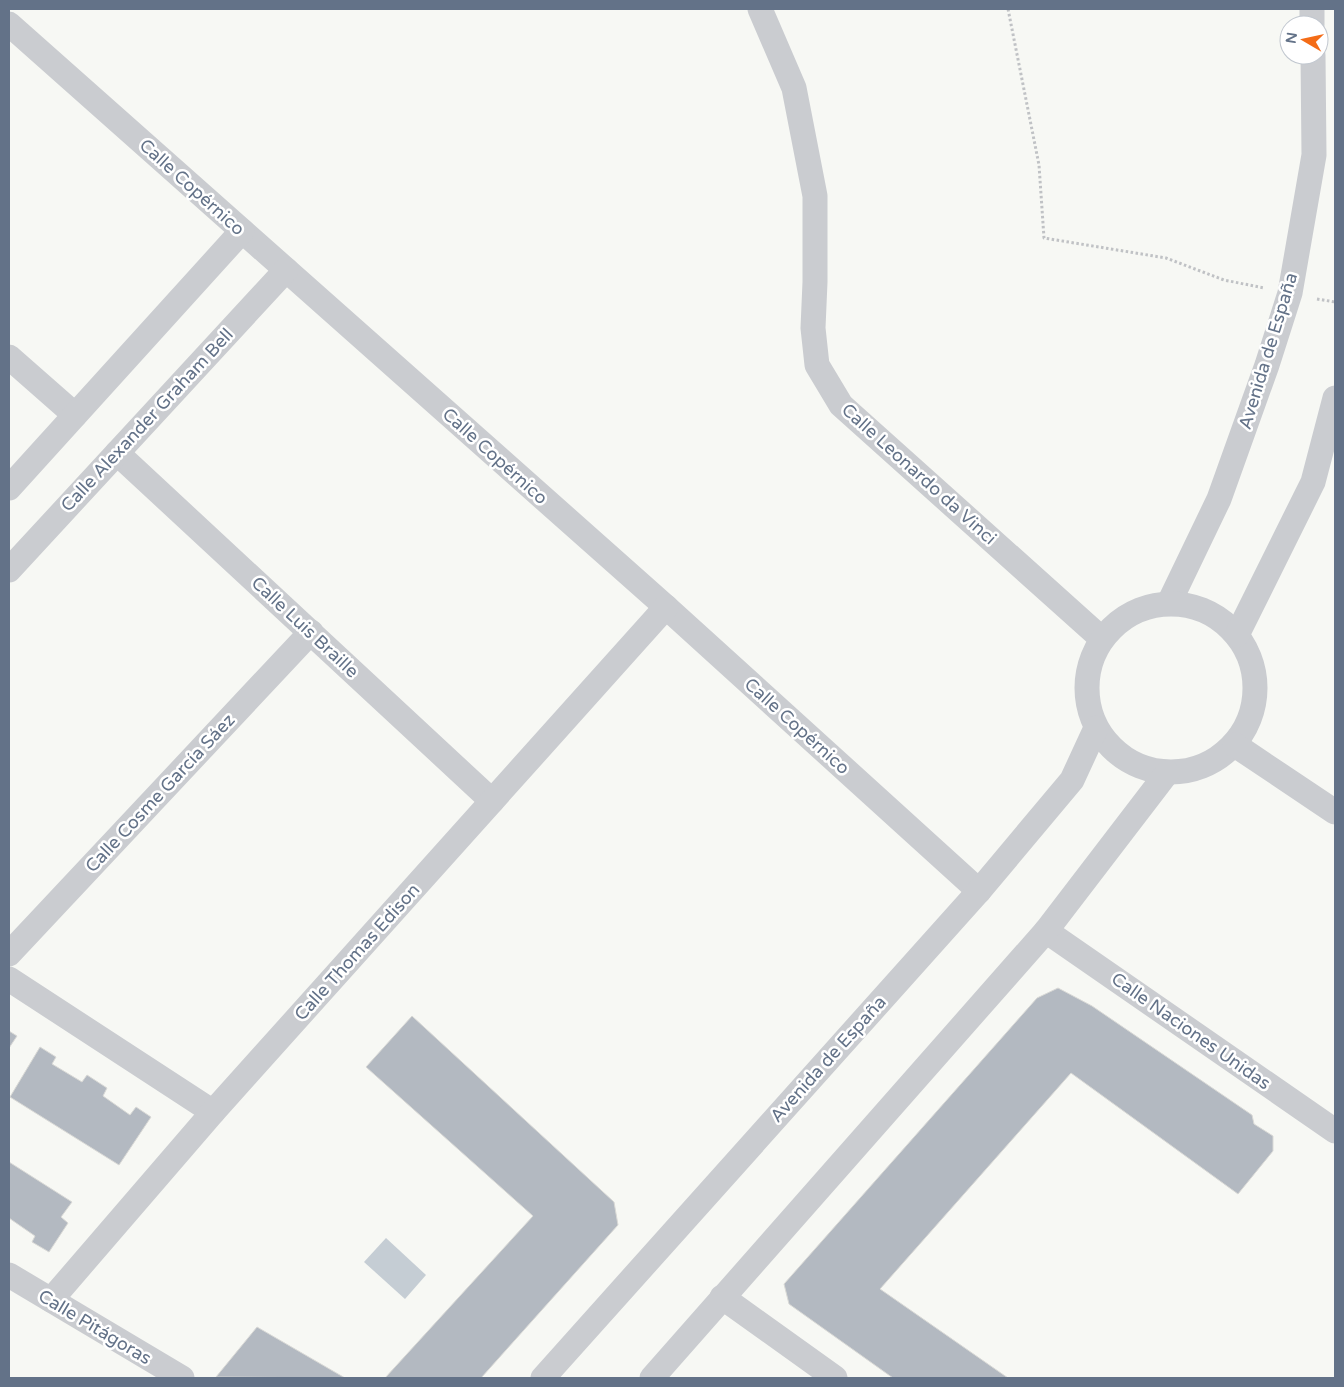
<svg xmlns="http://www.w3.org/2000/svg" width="1344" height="1387" viewBox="0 0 1344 1387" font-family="'Varela Round',sans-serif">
	<rect width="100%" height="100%" fill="#f7f8f4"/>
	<polygon fill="#c5cdd4" points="386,1238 426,1275 405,1299 364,1262"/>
	<g fill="#b3b9c1" stroke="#d9d9d6">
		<polygon points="1058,988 1092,1006 1252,1115 1254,1124 1273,1136 1273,1151 1238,1194 1071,1073 880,1289 1008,1378 893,1378 789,1304 784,1284 1037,998"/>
		<polygon points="412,1016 614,1202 618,1225 481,1378 385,1378 533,1216 366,1067"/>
		<polygon points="9,1031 17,1036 9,1048"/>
		<polygon points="40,1047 56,1057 52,1064 82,1082 87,1075 107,1088 103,1096 130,1115 136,1107 151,1117 119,1165 10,1097"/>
		<polygon points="9,1162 72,1202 61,1217 68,1223 49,1252 32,1242 35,1236 9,1218"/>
		<polygon points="257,1327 345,1378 216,1377"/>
	</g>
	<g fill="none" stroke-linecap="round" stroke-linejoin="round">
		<g stroke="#c0c2c5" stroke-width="3" stroke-dasharray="2.5 2.5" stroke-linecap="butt">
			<polyline points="1008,9 1039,165 1044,238 1166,258 1224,280 1264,288"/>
			<polyline points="1317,299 1335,302"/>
		</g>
		<g stroke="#caccd0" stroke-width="25">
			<polyline points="760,9 794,88 815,196 815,282 813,328 817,365 841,405 1102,639"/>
			<polyline points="1312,9 1312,25"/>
			<polyline points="9,24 666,607 979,891"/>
			<polyline points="9,357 75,415"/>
			<polyline points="117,453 492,801"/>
			<polyline points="9,488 242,231"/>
			<polyline points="9,570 286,270"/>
			<polyline points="1169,603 1219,499 1267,365 1290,293 1314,155 1313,55"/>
			<circle cx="1171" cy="688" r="84"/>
			<polyline points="1237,635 1313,482 1335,398"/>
			<polyline points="1235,745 1335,812"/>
			<polyline points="1046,931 1335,1131"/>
			<polyline points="9,954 311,632"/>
			<polyline points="9,979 213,1112"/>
			<polyline points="9,1275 182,1378"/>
			<polyline points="722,1297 835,1378"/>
			<polyline points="51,1300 213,1112 666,607"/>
			<polyline points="543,1378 979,891 1072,780 1096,728"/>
			<polyline points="652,1378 1046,931 1167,773"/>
		</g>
	</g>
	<g text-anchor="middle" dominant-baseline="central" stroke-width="5" stroke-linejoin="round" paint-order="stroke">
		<g font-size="18" fill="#637288" stroke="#fff">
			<text transform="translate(192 187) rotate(42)">Calle Copérnico</text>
			<text transform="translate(1268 351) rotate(-73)">Avenida de España</text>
			<text transform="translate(147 420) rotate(-47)">Calle Alexander Graham Bell</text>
			<text transform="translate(495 456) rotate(42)">Calle Copérnico</text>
			<text transform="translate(919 474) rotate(42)">Calle Leonardo da Vinci</text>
			<text transform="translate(305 627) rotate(43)">Calle Luis Braille</text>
			<text transform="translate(797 726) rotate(42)">Calle Copérnico</text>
			<text transform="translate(160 793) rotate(-47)">Calle Cosme García Sáez</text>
			<text transform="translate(357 952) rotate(-48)">Calle Thomas Edison</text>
			<text transform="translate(1191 1031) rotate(35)">Calle Naciones Unidas</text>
			<text transform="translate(828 1059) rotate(-48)">Avenida de España</text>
			<text transform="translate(95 1327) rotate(31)">Calle Pitágoras</text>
		</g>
	</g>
	<rect width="1344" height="1387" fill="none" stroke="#637288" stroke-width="20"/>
	<g transform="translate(1304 40) rotate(279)"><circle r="24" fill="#ffffff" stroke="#c1c7cf"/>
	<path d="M0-4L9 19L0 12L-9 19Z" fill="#f46c17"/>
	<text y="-8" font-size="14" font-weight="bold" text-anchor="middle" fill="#637288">N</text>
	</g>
</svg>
